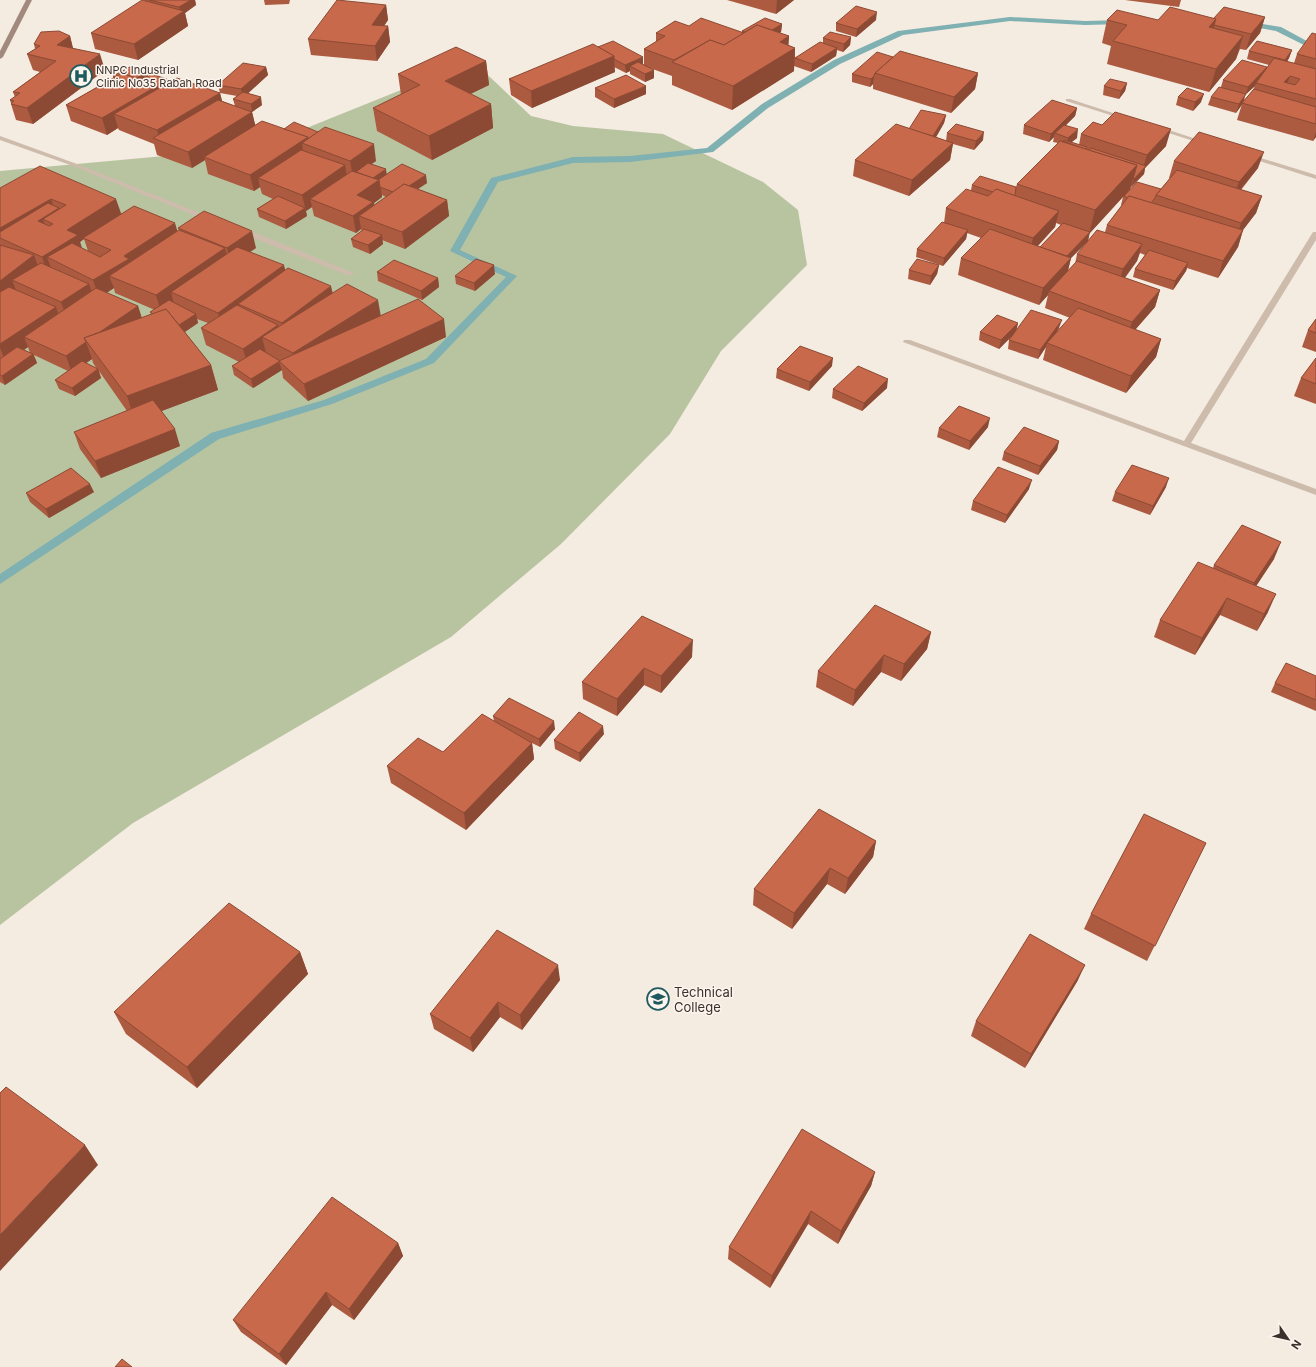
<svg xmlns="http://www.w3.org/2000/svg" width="1316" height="1367" viewBox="0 0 1316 1367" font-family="Inter,sans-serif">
	<rect width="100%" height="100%" fill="#f4ebe1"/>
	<polygon fill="#b8c4a0" points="473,61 531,116 573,126 663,134 763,182 798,210 807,265 721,351 670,434 561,544 451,637 133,823 0,925 0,171 186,154 309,127"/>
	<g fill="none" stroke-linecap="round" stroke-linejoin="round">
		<g fill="#7fb0b2" fill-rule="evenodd">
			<polygon points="1010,17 1085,21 1124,20 1128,22 1124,24 1085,25 1010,21 903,35 840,64 768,108 713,152 630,162 573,163 498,182 460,250 517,276 434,363 332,404 219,439 0,584 0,574 211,433 324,400 426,359 506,277 450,251 491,178 573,157 630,156 707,148 762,104 834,60 898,31"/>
			<polygon points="1243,21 1281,27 1316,46 1316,51 1276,31 1243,25"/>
		</g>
		<g fill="#cdbbac" fill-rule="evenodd">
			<polygon points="0,136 77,164 215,219 208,221 73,166 0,140"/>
			<polygon points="238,228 244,228 354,273 353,275 347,275 238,232"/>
		</g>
		<g fill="#cdbbac" fill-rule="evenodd">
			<polygon points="1066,99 1070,99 1128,118 1123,119 1066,101"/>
			<polygon points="1156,127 1160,127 1208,143 1203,144 1156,129"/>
			<polygon points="1247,155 1251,155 1316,175 1316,179 1247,157"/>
			<polygon points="1313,232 1316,232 1316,240 1191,443 1316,489 1316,495 903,342 904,340 910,340 1184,441"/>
		</g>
		<polygon fill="#a18a7d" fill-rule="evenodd" points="26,0 32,0 3,57 0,59 0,51"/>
	</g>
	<g fill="#ac5a40" fill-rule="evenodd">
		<polygon points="145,0 195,0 196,5 185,13 188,26 138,60 95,49 91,33 145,1"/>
		<polygon points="264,0 290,0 289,4 265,5"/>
		<polygon points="727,0 794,0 776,14"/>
		<polygon points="1125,0 1181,0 1179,7"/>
		<polygon points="386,5 388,20 384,26 388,26 390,42 377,61 311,55 308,39"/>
		<polygon points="1265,17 1260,33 1246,50 1240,49 1236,59 1209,92 1107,64 1111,46 1102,43 1107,20 1158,20 1214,18"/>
		<polygon points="876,20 856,37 836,31 836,23"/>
		<polygon points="782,24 781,32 780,33 789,36 788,45 795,48 795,58 823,43 823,38 851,37 850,45 843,52 837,50 836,56 811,72 794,66 794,71 732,110 672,85 672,76 647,67 654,78 645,82 630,74 630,71 626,73 614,67 615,72 532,108 511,95 509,79 598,47 644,65 644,49 656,42 656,33 689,26 742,32 742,31"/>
		<path d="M1316,34v103l-3,4 -76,-21 5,-16 -6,9 -28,-8 3,-8 10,-10 2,-7 44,-12 2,-3 -22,-6 2,-8 43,-1 -3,8 -2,4 7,1 3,-9zM1255,86l-2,4 -10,12 2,-7z"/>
		<polygon points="70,36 73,49 105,70 33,124 16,120 11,104 11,103 10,100 15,97 13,92 40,72 33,70 27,54 35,49 34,44"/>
		<polygon points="893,57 978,73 975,89 951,113 873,89 873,84 870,87 852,82 852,74"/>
		<polygon points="486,61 489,85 470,94 491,104 493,128 432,160 377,131 373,108 401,95 398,74"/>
		<path d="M266,67l2,8 -20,18 14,12 -10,7 3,13 121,36 -5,3 16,10 40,9 -9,6 29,11 2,16 -44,33 -23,-9 1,4 -13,10 -17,-7 -2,-8 11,-8 -1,-2 -5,4 -42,-17 -2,-9 -6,4 1,5 -21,13 -27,-12 -2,-8 16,-10 -11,-5 -2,-7 -6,4 -46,-17 -3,-14 -13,8 -35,-13 -3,-11 -35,-14 -1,-2 -11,7 -36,-14 -5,-16 47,-27v-2l34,-3 1,4 24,4 48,12 -2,-8zM220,93l17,3 -4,3 2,7 -13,-5zM382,195l4,2 -12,8v-2l8,-6z"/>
		<polygon points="1127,83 1125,91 1119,99 1103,95 1104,86"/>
		<polygon points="595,88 646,94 614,108 595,97"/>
		<polygon points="1178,97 1201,102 1193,111 1176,105"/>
		<path d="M1077,108l-2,8 -9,9 11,13 -6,4 8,3 2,-11 85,12 -21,22 -1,6 -13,13 -1,2h31l9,-11h-1l5,-17 84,7 -17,22 21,6 -6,17 -13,17 -5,17 -20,31 -31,-10 -1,3 -13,19 -40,-13 2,-8 10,-14 -5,-2 -3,8 -12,17 35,12 -5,17 -20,23 26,9 -5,18 -30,36 -83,-33 3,-13 -8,12 -30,-10 1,-9 5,-6 -15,15 -20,-9 1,-8 38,-9 -2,7 43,-2 -2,4 13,-14 -25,-10 3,-13 -9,10 -81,-30 3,-17 20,-20 -14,-5 -1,6 -23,27 -27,-9 1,-8 27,-26 2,-15 25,-18 1,-5 44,2 1,-3 41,-41 -5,-1 1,-5 -5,5 -26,-8 1,-9zM1123,197l-2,8h1l-15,20 -2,7 -28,22 -2,10 -7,7 3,-13 17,-17 1,-7zM1056,223l5,2 -21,22 -2,-1 17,-19z"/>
		<polygon points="946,115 944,123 936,137 946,141 947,133 983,140 974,150 953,144 950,160 909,196 853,176 855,160 909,129"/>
		<path d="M0,188l121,26 56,17 2,-1 -1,-2 78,20 -6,4 35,18 96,46 65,21 -138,64 -25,-23 -1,-8 -29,18 -19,-13 -2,-9 7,-4 -33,-17 -5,-17 7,-5 -11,-4 1,4 -13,9 26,33 7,25 -57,21 19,35 -79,32 -21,-29 -6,-17 53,-21 -28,-40 2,7 -26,18 -16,-7 -4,-9 13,-9 -34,-16 3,8 -32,22 -5,-3zM84,239l4,12 -6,-3 -2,-6zM114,288l1,5 40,17 -5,2 1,2 -9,4 -4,-12 -31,-13zM28,347l2,6 -6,-3zM92,359l1,4 4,6 -11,-6z"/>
		<polygon points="939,265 937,274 930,285 908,279 909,270"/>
		<polygon points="377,272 438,278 439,287 422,300 378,281"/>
		<polygon points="495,274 475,291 456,284 455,276"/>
		<polygon points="1316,319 1316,352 1302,347 1308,330"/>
		<polygon points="1316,358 1316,404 1294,396 1301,378"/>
		<polygon points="832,366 809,391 776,378 777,369"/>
		<polygon points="887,388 862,411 832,398 833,389"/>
		<polygon points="988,427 969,450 937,437 939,428"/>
		<polygon points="1059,441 1057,450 1038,475 1002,460 1004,452"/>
		<polygon points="1166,487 1150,515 1112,501 1115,492"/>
		<polygon points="1029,489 1005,523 971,510 973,501"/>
		<polygon points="94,492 49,518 30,502 26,493"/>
		<polygon points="1274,559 1256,586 1268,612 1257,631 1220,615 1195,655 1154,637 1160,620 1213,568 1214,565"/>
		<polygon points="931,632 927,649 901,681 881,672 853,706 816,687 818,671"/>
		<polygon points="692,657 661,693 644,685 617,716 583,699 582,682"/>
		<polygon points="1316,676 1316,711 1271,692 1275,683"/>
		<polygon points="493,716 555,729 540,747 532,743 534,759 466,830 391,783 387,766 443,752 494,721"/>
		<polygon points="604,734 580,762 555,749 554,740"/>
		<polygon points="876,841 873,857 845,894 827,884 792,929 753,905 754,889"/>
		<polygon points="1206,843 1147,961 1084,929 1091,914"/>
		<polygon points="300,952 308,974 197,1088 126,1034 114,1012"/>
		<polygon points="560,980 522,1030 500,1017 473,1052 434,1029 430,1014"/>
		<polygon points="1078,980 1025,1068 971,1036 976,1021"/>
		<polygon points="875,1172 871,1186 838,1244 808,1224 770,1288 728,1259 729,1247"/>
		<polygon points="398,1243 403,1256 354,1320 332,1305 286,1365 241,1332 233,1320"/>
	</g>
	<g fill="#8c4a34">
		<polygon points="191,0 195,0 196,5 185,13 188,26 138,60 134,44 181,13 179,7"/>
		<polygon points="777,0 794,0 776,14"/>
		<polygon points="386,5 388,20 374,40 372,25"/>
		<polygon points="877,12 876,20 856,37 857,29"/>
		<polygon points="1265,17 1260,33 1246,50 1251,34"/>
		<polygon points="1216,19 1210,42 1209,27"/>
		<polygon points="782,24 781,32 759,45 759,37"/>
		<polygon points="388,26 390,42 377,61 375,46"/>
		<polygon points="70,36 74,52 57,45"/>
		<polygon points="789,36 788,52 795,48 794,71 732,110 733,86 780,42"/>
		<polygon points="1243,36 1236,59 1209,92 1216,69"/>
		<polygon points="851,37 850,45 843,52 844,44"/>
		<polygon points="837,48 836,56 811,72 812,64"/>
		<polygon points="1292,50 1289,58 1282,68 1285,60"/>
		<polygon points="100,54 105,70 33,124 27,108"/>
		<polygon points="614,56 615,72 532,108 531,91"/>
		<polygon points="643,57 643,65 630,66 630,71 626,73 625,65"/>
		<polygon points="486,61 489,85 448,105 445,81"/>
		<polygon points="266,67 268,75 243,98 241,89"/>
		<polygon points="1267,67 1256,83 1255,86 1245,95 1244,102 1236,113 1239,104 1246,94 1248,87"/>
		<polygon points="654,70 654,78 645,82 645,74"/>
		<polygon points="147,73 149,81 129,82"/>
		<polygon points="978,73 975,89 951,113 954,97"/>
		<polygon points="874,76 873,84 870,87 871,79"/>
		<polygon points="1290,76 1285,90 1284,82"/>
		<polygon points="1127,83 1125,91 1119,99 1121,91"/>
		<polygon points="157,86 162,102 114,114 118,128 107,135 102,118"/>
		<polygon points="646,86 646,94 614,108 614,99"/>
		<polygon points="220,93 224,109 160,141 157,130"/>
		<polygon points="1204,94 1201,102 1193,111 1195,102"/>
		<polygon points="261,97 262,105 252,112 251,104"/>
		<polygon points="491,104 493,128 432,160 429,136"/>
		<polygon points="1077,108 1075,116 1057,134 1055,133 1054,137 1049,142 1051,134"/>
		<polygon points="252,112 256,128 204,157 205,160 192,168 188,152"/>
		<polygon points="946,115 944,123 931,146 932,137"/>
		<polygon points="1078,129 1077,138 1067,146 1068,138"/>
		<polygon points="1171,129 1166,146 1145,168 1144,174 1131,187 1134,179 1143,168 1147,155"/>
		<polygon points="984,132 983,140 974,150 976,141"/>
		<polygon points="1316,132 1316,137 1313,141"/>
		<polygon points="308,137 309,146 302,143 304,158 258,178 260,187 254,191 250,175"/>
		<polygon points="953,143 950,160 909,196 912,180"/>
		<polygon points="374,144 376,161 353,177 350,161"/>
		<polygon points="1264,152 1258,168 1233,198 1239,182"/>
		<polygon points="345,165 348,182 310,199 312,207 306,211 302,195"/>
		<polygon points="1137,165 1130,189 1089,234 1095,210"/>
		<polygon points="386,169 387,177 380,183 382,197 374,203 376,218 359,216 361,229 356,233 353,216 357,195 371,180"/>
		<polygon points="426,175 427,183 397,202 396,194"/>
		<polygon points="1262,196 1256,213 1236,239 1241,223"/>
		<polygon points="51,199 55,210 59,208 64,225 53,224 43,219 48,235 0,238 0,228"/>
		<polygon points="116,199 122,216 83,238 84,239 80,242 83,252 47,257 52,271 48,274 42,257 67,230"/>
		<polygon points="447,200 449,216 405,249 402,232"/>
		<polygon points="305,208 307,216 286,229 285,221"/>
		<polygon points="1059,211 1055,227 1029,255 1033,238"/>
		<polygon points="175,223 180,240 109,276 114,288 99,297 93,280 124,256"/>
		<polygon points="968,230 966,239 943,266 944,258"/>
		<polygon points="1243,230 1238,247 1218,278 1223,261"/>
		<polygon points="252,231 256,248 231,264 227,248"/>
		<polygon points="1090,232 1088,241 1071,258 1067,274 1049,291 1048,295 1039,305 1043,288 1064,259"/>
		<polygon points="382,235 383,244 370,254 368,245"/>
		<polygon points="1142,244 1137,261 1118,286 1123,269"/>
		<polygon points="225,248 229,265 171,292 174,304 161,312 156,295"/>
		<polygon points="34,255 40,272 12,280 16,290 0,303 0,281"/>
		<polygon points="1188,263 1186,271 1173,290 1175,281"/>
		<polygon points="284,265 288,282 238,304 241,316 223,330 218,313"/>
		<polygon points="494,265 495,274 475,291 474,283"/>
		<polygon points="939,265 937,274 930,285 931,276"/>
		<polygon points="438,278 439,287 422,300 421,291"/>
		<polygon points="89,284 95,301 67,319 61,302"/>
		<polygon points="331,286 335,303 286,340 282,323"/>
		<polygon points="1160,290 1155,307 1127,339 1132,322"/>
		<polygon points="378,300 381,317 297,371 293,353"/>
		<polygon points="138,306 143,323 87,341"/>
		<polygon points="56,307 62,324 24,337 28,347 6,362 0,348 0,344"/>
		<polygon points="196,314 198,323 180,335 178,326"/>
		<polygon points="444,319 446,337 308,401 304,384"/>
		<polygon points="1062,320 1059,328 1049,344 1047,343 1046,347 1038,359 1040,350"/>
		<polygon points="1018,323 1016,332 999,349 1001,340"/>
		<polygon points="278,325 282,342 262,337 266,353 248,366 243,349"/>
		<polygon points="1161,339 1156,357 1126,393 1131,376"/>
		<polygon points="86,342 92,359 72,373 66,356"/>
		<polygon points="33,354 37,363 5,385 2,376"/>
		<polygon points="833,358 832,366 809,391 810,382"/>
		<polygon points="279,362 282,370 253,388 251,379"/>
		<polygon points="211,365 218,390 135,421 127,396"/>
		<polygon points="98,369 101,378 75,396 72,388"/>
		<polygon points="888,379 887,388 862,411 864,403"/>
		<polygon points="990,418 988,427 969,450 970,441"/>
		<polygon points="175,429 180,446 101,478 95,461"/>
		<polygon points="1059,441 1057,450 1038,475 1040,466"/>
		<polygon points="1169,478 1166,487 1150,515 1153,506"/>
		<polygon points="1032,480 1029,489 1005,523 1007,515"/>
		<polygon points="90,484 94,492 49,518 46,509"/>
		<polygon points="1281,542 1274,559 1247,600 1254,583"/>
		<polygon points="1276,594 1268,612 1257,631 1264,614"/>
		<polygon points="1227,598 1220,615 1195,655 1202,638"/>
		<polygon points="931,632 927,649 901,681 904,664"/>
		<polygon points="693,640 692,657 661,693 661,676"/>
		<polygon points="884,655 881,672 853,706 855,690"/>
		<polygon points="644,668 644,685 617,716 617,699"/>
		<polygon points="554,721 555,729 540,747 539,739"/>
		<polygon points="603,726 604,734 580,762 579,753"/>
		<polygon points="532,743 534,759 466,830 464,813"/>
		<polygon points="876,841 873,857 845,894 848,878"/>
		<polygon points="830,868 827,884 792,929 794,913"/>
		<polygon points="300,952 308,974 197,1088 187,1067"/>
		<polygon points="558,965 560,980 522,1030 520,1015"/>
		<polygon points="1085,965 1078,980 1025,1068 1031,1054"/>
		<polygon points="498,1002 500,1017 473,1052 470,1038"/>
		<polygon points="85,1145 98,1165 0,1271 0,1235"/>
		<polygon points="875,1172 871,1186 838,1244 841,1231"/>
		<polygon points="811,1211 808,1224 770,1288 772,1276"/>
		<polygon points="398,1243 403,1256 354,1320 349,1309"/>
		<polygon points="326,1292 332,1305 286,1365 279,1354"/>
	</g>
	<g fill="#c8694b" stroke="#8c4a34" fill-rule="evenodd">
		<polygon points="142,0 184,11 134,44 91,33"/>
		<polygon points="149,0 191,0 179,7"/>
		<polygon points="337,0 386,5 372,25 388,26 375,46 308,39"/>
		<polygon points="856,6 877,12 857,29 836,23"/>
		<polygon points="1170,7 1216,19 1209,27 1243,36 1216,69 1113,41 1127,25 1107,20 1117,10 1158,20"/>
		<polygon points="1224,7 1265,17 1251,34 1214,25 1216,19 1214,18"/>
		<polygon points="701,18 744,33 724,45 710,40 674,60 644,49 665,36 656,33 675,21 689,26"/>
		<polygon points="765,18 782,24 772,30 757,25 745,32 742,31"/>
		<polygon points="757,25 789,36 780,42 795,48 733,86 672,62 710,40 724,45"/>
		<polygon points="59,31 70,36 57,45 100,54 27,108 11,104 14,101 10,100 20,93 13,92 56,61 27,54 40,46 34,44 41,32"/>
		<polygon points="830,32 851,37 844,44 823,38"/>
		<polygon points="1312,33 1316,34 1316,59 1297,54"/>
		<polygon points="613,41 643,57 625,65 614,59 614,56 598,47"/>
		<polygon points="1257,41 1292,50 1285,60 1249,51"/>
		<polygon points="820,42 837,48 812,64 795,58"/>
		<polygon points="593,44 614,56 531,91 509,79"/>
		<polygon points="456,47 486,61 445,81 491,104 429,136 373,108 420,85 398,74"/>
		<polygon points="900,51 978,73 954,97 875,73"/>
		<polygon points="877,52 893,57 875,73 874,76 871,79 852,74"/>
		<path d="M1274,58l42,11v30l-60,-16zM1290,76l10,3 -5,6 -11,-3z"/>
		<polygon points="1242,60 1267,67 1248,87 1223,80"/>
		<polygon points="638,62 654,70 645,74 630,66"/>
		<polygon points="243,63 266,67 241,89 218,85"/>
		<polygon points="130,67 147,73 136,78 122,73 115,77 113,76"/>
		<polygon points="122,73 157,86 102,118 66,105"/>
		<polygon points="152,74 172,81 158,89 157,86 142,80"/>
		<polygon points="626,75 646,86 614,99 595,88"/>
		<polygon points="177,78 220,93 157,130 114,114"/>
		<polygon points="1110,79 1127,83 1121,91 1104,86"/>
		<polygon points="1219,87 1246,94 1239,104 1211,97"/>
		<polygon points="1187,88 1204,94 1195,102 1178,97"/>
		<polygon points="1254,89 1316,107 1316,124 1242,103"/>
		<polygon points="243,92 261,97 251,104 233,99"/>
		<polygon points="218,100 252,112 188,152 153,138"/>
		<polygon points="1052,100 1077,108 1051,134 1024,125"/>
		<polygon points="921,110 946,115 933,136 909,129"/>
		<polygon points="1115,112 1171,129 1147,155 1081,134 1093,122 1102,125"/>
		<polygon points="262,121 308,137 250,175 204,157"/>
		<polygon points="294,122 318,132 308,139 308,137 284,129"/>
		<polygon points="896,124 953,143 912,180 855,160"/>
		<polygon points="956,124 984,132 976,141 947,133"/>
		<polygon points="1064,125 1078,129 1068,138 1055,133"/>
		<polygon points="325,127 374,144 350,161 302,143"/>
		<polygon points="1199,132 1264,152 1239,182 1174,161"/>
		<polygon points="1064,140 1087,147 1085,149 1063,141"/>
		<polygon points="1060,141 1137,165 1095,210 1017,184"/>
		<polygon points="1091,148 1146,166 1134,179 1133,179 1137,165 1089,150"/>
		<polygon points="301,150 345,165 302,195 258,178"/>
		<polygon points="368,163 386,169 373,178 356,172"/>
		<polygon points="402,164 426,175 409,186 404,184 393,192 380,187 379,180 378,180"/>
		<polygon points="40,166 116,199 67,230 78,235 42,257 0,238 0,232 48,203 59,208 38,221 49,226 53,224 43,219 66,205 51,199 0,228 0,188"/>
		<polygon points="1177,170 1262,196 1241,223 1156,195"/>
		<polygon points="352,171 379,180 357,195 373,202 353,216 310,199"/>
		<polygon points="980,176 1016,187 1015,196 996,189 993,192 972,185"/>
		<polygon points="1137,182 1161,189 1156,195 1155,198 1151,203 1129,196 1128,198 1124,196"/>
		<polygon points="404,184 447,200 402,232 359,216"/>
		<polygon points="966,189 988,196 996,189 1059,211 1033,238 946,208"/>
		<polygon points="278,196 305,208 285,221 257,209"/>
		<polygon points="1129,196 1243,230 1223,261 1107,225"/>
		<polygon points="134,206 175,223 124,256 129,259 93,280 47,257 72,243 100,257 111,250 83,238"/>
		<polygon points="204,211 252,231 227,248 178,228"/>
		<polygon points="942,222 968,230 944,258 917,249"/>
		<polygon points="1063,223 1090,232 1067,256 1040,247"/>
		<polygon points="364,229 382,235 368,245 351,239"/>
		<polygon points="990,229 1071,258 1043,288 961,258"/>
		<polygon points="179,230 225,248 156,295 109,276"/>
		<polygon points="1097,230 1142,244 1123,269 1077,254"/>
		<polygon points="0,245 34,255 0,281"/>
		<polygon points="237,247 284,265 218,313 171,292"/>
		<polygon points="1149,250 1188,263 1175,281 1135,269"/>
		<polygon points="476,259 494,265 474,283 455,276"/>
		<polygon points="917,259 939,265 931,276 909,270"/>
		<polygon points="394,260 438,278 421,291 377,272"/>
		<polygon points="1077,261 1160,290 1132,322 1049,291"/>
		<polygon points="41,263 89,284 61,302 12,280"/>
		<polygon points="288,268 331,286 282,323 238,304"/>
		<polygon points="347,284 378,300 293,353 262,337"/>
		<polygon points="9,287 56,307 0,344 0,292"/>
		<polygon points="96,288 138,306 100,332 84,338 86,342 66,356 24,337"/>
		<polygon points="418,299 444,319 304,384 279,361"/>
		<polygon points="169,300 196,314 179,325 166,309 153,314 150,312"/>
		<polygon points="237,305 278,325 243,349 201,328"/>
		<polygon points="1078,308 1161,339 1131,376 1047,343"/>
		<polygon points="166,309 211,365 127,396 84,338"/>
		<polygon points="1031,310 1062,320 1040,350 1009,340"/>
		<polygon points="997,315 1018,323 1001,340 980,332"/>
		<polygon points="1316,319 1316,333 1308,330"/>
		<polygon points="800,346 833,358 810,382 777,369"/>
		<polygon points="17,347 33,354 2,376 0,375 0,359"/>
		<polygon points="260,349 280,361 251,379 232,366"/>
		<polygon points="1316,358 1316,384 1301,378"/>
		<polygon points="82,361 98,369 72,388 55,380"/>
		<polygon points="858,366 888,379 864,403 833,389"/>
		<polygon points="153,400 175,429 95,461 74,432"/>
		<polygon points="959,406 990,418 970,441 939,428"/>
		<polygon points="1024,427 1059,441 1040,466 1004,452"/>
		<polygon points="1132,465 1169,478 1153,506 1115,492"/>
		<polygon points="998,467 1032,480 1007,515 973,501"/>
		<polygon points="71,468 90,484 46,509 26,493"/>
		<polygon points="1242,525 1281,542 1254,583 1214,565"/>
		<polygon points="1198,562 1276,594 1264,614 1227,598 1202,638 1160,620"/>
		<polygon points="875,605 931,632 904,664 884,655 855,690 818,671"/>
		<polygon points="642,616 693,640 661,676 644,668 617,699 582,682"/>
		<polygon points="1286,663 1316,676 1316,700 1275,683"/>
		<polygon points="509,698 554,721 539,739 493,716"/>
		<polygon points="579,712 603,726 579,753 554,740"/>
		<polygon points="482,714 532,743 464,813 387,766 418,738 443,752"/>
		<polygon points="819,809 876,841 848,878 830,868 794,913 754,889"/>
		<polygon points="1144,814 1206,843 1155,946 1091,914"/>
		<polygon points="229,903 300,952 187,1067 114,1012"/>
		<polygon points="497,930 558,965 520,1015 498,1002 470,1038 430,1014"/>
		<polygon points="1030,934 1085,965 1031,1054 976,1021"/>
		<polygon points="6,1087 85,1145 0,1235 0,1093"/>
		<polygon points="802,1129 875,1172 841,1231 811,1211 772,1276 729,1247"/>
		<polygon points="332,1197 398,1243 349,1309 326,1292 279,1354 233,1320"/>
		<polygon points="122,1359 132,1367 115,1367"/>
	</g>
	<defs>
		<g id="hospital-ring" transform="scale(1.15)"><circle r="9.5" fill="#fbf5ee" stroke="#1f5a5e" stroke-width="1.5"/><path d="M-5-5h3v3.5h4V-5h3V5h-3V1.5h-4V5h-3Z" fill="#1f5a5e"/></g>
		<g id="university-ring" transform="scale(1.15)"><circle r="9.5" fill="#fbf5ee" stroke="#1f5a5e" stroke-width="1.5"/><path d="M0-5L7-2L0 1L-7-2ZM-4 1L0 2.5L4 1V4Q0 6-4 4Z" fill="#1f5a5e"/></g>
	</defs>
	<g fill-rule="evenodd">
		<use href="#hospital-ring" x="81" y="76"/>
		<use href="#university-ring" x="658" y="999"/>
	</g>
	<g text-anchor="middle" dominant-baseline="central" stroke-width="3" stroke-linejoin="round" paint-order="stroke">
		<g font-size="11" fill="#3b302b" stroke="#fbf5ee" text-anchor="start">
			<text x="96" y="70">NNPC Industrial<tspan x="96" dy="13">Clinic No35 Rabah Road</tspan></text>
		</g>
		<g font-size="13" fill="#3b302b" stroke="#fbf5ee" text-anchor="start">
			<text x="674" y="992">Technical<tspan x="674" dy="15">College</tspan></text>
		</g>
	</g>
	<g transform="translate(1288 1339) rotate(124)" stroke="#fbf5ee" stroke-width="3" paint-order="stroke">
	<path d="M0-3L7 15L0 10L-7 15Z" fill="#3b302b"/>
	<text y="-6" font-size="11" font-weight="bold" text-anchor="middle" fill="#3b302b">N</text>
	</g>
</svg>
